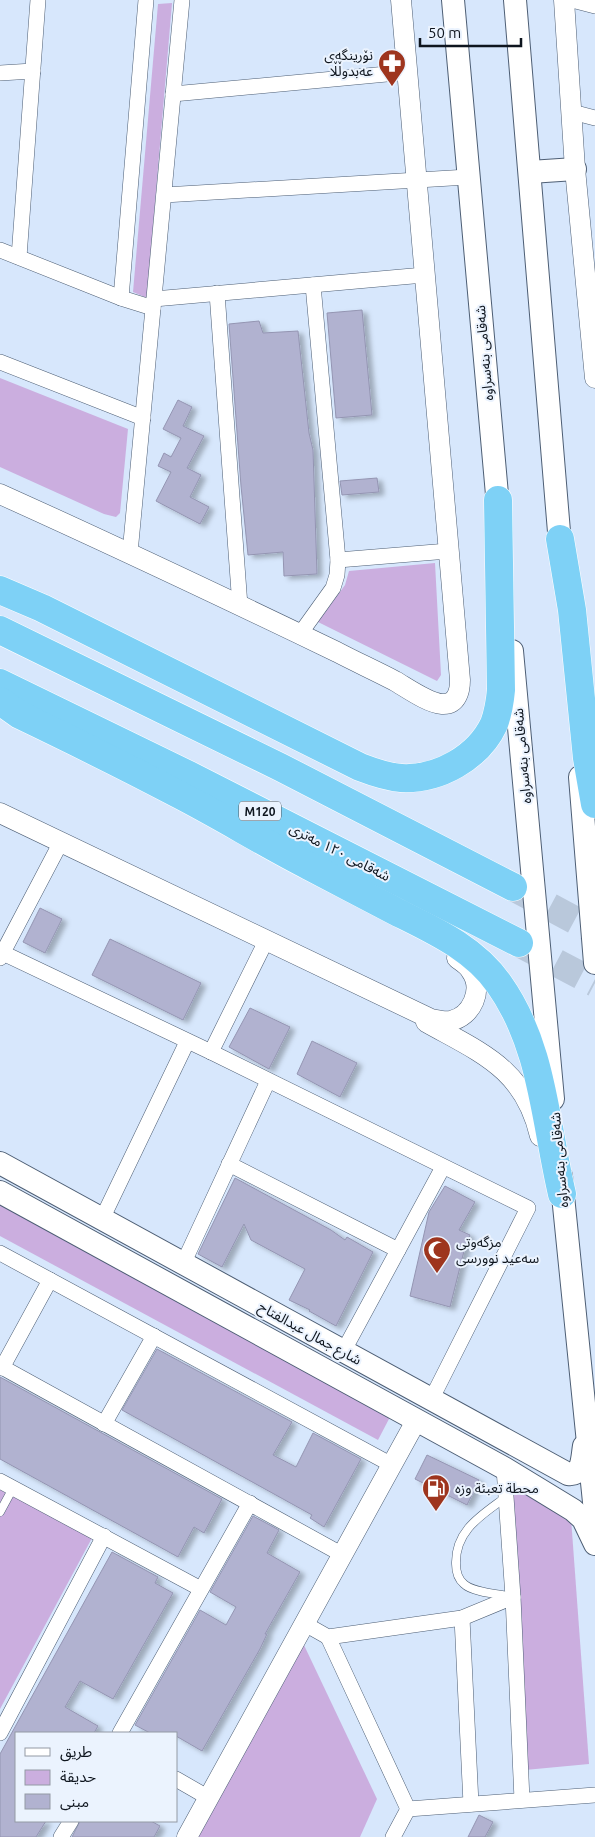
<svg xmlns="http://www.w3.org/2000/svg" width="595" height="1837" viewBox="0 0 595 1837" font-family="Ubuntu,'Noto Sans Arabic',sans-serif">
	<defs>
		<filter id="shadow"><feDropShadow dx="5" dy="3" stdDeviation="2.5" flood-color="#0004"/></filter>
	</defs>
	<rect width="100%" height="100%" fill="#d7e7fc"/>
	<g fill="#cbaedf">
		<polygon points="172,3 147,298 133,292 158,4"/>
		<polygon points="0,378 128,429 120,513 116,517 104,514 0,467"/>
		<polygon points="435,563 441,675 437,681 318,622 345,585 349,571"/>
		<polygon points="0,1204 390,1417 378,1440 0,1236"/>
		<polygon points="512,1478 571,1518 589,1764 525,1770"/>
		<polygon points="0,1488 92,1538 0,1709"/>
		<polygon points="303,1643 377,1799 360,1837 193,1837"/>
	</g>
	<g fill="#b1b2d0" stroke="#9495b2" filter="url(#shadow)">
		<polygon points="362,310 372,415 336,418 327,313"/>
		<polygon points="259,321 263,333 298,331 309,433 313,450 317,574 284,576 283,552 248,555 241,486 229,324"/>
		<polygon points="178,400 192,407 183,426 204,436 187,468 201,475 190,497 209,507 200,524 156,501 171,472 158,466 164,453 171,457 181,438 163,429"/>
		<polygon points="377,478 379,492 342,495 340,481"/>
		<polygon points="40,908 62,919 45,953 23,942"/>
		<polygon points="110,939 201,983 183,1020 92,975"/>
		<polygon points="250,1008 290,1027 269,1069 229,1047"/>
		<polygon points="312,1041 357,1063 340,1097 297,1074"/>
		<polygon points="235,1178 331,1230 345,1240 347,1237 373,1252 336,1326 309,1311 310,1310 289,1300 305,1269 251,1240 244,1224 222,1267 198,1254"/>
		<polygon points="445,1186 475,1202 459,1230 470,1235 464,1251 450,1307 410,1296 429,1212"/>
		<polygon points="157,1349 292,1422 273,1455 296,1467 313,1433 361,1459 324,1527 310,1518 312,1515 122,1410"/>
		<polygon points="0,1377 222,1499 204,1533 194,1527 178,1557 0,1459"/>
		<polygon points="427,1455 479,1480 467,1505 415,1479"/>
		<polygon points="253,1516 279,1530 267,1553 300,1572 265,1634 267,1634 260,1649 202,1751 176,1736 176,1733 150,1733 135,1725 200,1610 226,1625 236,1607 210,1592"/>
		<polygon points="112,1552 158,1577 155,1583 173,1593 113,1699 80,1681 65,1707 98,1726 94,1733 16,1733 16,1821 46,1821 36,1837 0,1837 0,1754"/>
		<polygon points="479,1815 493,1822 485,1837 468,1837"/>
		<polygon points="80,1821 151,1821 160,1826 154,1837 72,1837"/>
	</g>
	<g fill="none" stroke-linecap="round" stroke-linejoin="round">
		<g stroke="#b9c8db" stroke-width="28" stroke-dasharray="28 14" stroke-linecap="butt">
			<polyline points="513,887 595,931"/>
			<polyline points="519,943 595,983"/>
		</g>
		<g stroke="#4d5e74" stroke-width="9">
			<g id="service">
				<path d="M506,1497c-24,18 -51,33 -50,67 0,7 2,15 8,20 8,8 33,10 44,12"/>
				<polyline points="0,1512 13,1488"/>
			</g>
		</g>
		<g stroke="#4d5e74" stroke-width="16">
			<g id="minor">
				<polyline points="572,0 595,6"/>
				<polyline points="0,73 33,71"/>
				<polyline points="173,94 408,72"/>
				<polyline points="572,112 595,118"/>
				<polyline points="164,195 468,177"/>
				<polyline points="0,250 121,298 153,308"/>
				<polyline points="19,257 38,0"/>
				<polyline points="217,293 240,606"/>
				<polyline points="121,298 146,0"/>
				<polyline points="154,299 424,275"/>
				<polyline points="0,362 143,418"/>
				<polyline points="130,553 182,0"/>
				<polyline points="338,560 448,551"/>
				<polyline points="300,634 333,588 337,575 338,560 313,285"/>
				<polyline points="3,953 211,1052 528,1208 431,1400"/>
				<polyline points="0,958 61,842"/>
				<polyline points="211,1052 266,941"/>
				<polyline points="229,1164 398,1250"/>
				<polyline points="102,1219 187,1042"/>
				<polyline points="0,1253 392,1465"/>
				<polyline points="183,1264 268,1081"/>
				<polyline points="343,1352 443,1167"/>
				<polyline points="0,1366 343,1555"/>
				<polyline points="2,1368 50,1280"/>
				<polyline points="104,1424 154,1336"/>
				<polyline points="504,1468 513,1597 522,1800"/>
				<polyline points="0,1481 201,1589"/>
				<polyline points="462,1618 471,1804"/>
				<polyline points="305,1624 328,1637 462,1618 513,1597"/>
				<polyline points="328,1637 408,1809"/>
				<polyline points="0,1733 104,1536"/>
				<polyline points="120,1733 250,1503"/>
				<polyline points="176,1779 209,1798"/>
				<polyline points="408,1809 595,1795"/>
				<polyline points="61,1837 71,1821"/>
				<polyline points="393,1837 408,1809"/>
			</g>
		</g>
		<g stroke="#4d5e74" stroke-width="21">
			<g id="tertiary">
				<polyline points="564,0 575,169 595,378"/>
				<path d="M0,494c113,51 225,104 337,158 19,10 39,19 58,29 12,7 33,22 47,23 15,1 18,-13 18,-24l-59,-680"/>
				<path d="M0,813l431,206c6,1 13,3 19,2 22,-4 34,-32 21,-50 -3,-6 -9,-9 -14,-13"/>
				<path d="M426,1022c55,31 98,46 114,114"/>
				<polyline points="187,1837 416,1421"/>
			</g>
		</g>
		<g stroke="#4d5e74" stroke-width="24">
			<g id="secondary">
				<polyline points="453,0 499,517"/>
				<polyline points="515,0 561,556"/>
				<polyline points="530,172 575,169"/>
				<polyline points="512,651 553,1099"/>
				<polyline points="580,777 595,963"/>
				<path d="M0,1163l568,311c15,2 14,-17 16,-28"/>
				<polyline points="561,1176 595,1512"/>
				<polyline points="0,1192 504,1468 573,1510 583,1519 595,1544"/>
			</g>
		</g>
		<g stroke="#fff" stroke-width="29">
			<g id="motorway">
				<polyline points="560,539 572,610 587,758 595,804"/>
				<path d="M0,590l42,18 318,159c13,5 27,10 41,11 37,2 77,-20 93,-54 4,-11 6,-23 7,-34l-3,-190"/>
				<polyline points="0,630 280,767 513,887"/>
				<polyline points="0,683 189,775 519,943"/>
				<path d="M0,701l20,14c52,25 105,51 156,78 45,23 88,50 133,73 29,15 57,30 86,45 38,19 79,37 104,73 44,62 46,138 63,210"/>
			</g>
		</g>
		<use href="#service" stroke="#fff" stroke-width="8"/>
		<use href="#minor" stroke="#fff" stroke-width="15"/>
		<use href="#tertiary" stroke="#fff" stroke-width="20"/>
		<use href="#secondary" stroke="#fff" stroke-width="22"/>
		<use href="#motorway" stroke="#7ed1f6" stroke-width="28"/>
	</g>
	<defs>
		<g id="pharmacy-pin" transform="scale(1.4375)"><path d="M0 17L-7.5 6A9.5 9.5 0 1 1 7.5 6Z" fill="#9e351e" stroke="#ebf3fe"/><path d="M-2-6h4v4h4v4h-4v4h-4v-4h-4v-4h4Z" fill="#fff"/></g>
		<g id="mosque-pin" transform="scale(1.4375)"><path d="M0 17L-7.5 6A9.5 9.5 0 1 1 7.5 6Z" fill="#9e351e" stroke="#ebf3fe"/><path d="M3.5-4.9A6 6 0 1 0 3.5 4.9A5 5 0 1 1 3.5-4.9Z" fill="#fff"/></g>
		<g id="fuel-pin" transform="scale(1.4375)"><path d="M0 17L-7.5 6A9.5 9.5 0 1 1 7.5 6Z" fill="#9e351e" stroke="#ebf3fe"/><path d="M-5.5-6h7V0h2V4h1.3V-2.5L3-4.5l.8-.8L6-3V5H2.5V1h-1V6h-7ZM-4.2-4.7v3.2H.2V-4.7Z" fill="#fff"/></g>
	</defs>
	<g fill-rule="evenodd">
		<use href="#pharmacy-pin" x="392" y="63"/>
		<use href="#mosque-pin" x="437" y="1250"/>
		<use href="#fuel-pin" x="436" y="1488"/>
	</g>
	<g text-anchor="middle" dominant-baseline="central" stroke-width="4" stroke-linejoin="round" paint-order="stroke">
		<rect fill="#ebf3fe" stroke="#505861" stroke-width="1" x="239" y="801.5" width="42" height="19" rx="4"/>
		<g font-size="12" font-weight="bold" fill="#0e151e">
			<text x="260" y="811">M120</text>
		</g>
		<g font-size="14" fill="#0e151e" stroke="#ebf3fe" text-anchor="start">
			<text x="373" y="55" text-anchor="end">نۆرینگەی<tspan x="373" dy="16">عەبدوڵڵا</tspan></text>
			<text x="456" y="1242">مزگەوتی<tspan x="456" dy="16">سەعید نوورسی</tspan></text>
			<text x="455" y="1488">محطة تعبئة وزه</text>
		</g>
		<g font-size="14" fill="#0e151e" stroke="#ebf3fe">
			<text transform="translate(484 353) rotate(-95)">شەقامی بنەسراوە</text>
			<text transform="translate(522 756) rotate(-95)">شەقامی بنەسراوە</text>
			<text transform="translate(340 852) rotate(27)">شەقامی ١٢٠ مەتری</text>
			<text transform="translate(559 1160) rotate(-95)">شەقامی بنەسراوە</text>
			<text transform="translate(310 1333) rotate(29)">شارع جمال عبدالفتاح</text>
		</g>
	</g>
	<rect x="15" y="1732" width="162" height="90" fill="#ebf3fe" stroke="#939aa4"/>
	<rect x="25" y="1748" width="25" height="8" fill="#ffffff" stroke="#939aa4"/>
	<text x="60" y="1757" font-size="15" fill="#0e151e">طريق</text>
	<rect x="25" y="1770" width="25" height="15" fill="#cbaedf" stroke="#939aa4"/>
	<text x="60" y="1782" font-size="15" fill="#0e151e">حديقة</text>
	<rect x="25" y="1794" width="25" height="15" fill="#b1b2d0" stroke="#939aa4"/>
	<text x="60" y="1807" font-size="15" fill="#0e151e">مبنى</text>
	<path d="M420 38v8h101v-8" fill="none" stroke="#0e151e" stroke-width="2.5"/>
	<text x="428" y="38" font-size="15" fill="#0e151e" stroke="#ebf3fe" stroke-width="4" paint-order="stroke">50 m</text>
</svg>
